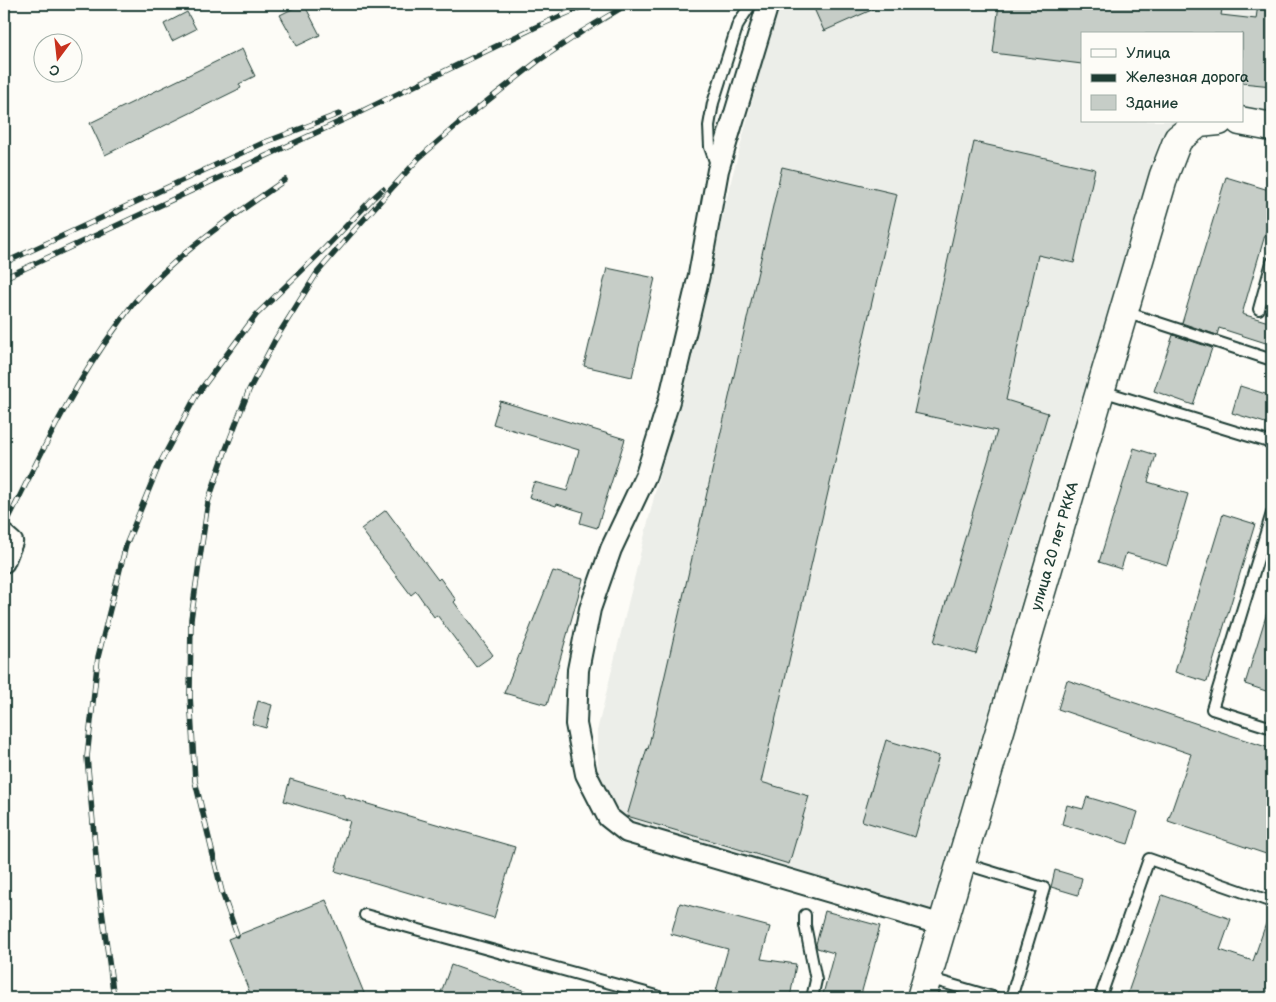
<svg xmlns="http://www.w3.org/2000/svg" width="1276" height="1002" viewBox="0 0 1276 1002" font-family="'Balsamiq Sans',sans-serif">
	<rect width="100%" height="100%" fill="#fdfcf7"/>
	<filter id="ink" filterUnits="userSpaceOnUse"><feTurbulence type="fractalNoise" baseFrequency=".02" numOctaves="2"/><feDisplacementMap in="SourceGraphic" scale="10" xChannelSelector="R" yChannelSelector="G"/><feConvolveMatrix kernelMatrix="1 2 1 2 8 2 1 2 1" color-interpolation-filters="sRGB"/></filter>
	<g filter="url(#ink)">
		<polygon fill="#eceee9" points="778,4 1272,4 1272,113 1242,107 1242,34 1082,34 1082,121 1177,121 1158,144 1078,409 930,910 634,827 616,816 599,786 597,731 732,177"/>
		<g fill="#c6cdc7" stroke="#1f3d34">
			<polygon points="302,4 304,4 320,35 297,46 280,15"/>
			<polygon points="812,4 885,4 824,31"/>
			<polygon points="999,4 1223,4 1221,15 1256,19 1258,4 1272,4 1272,86 1242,83 1242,34 1082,34 1082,64 993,53"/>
			<polygon points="187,12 196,29 172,41 164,24"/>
			<polygon points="242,49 255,76 239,84 241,88 105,155 90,123"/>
			<polygon points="974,142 1095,169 1074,263 1038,255 1006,400 1048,413 976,654 934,642 997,431 914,413"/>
			<polygon points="782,167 897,194 761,782 809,796 789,864 627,816 647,748 648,749"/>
			<polygon points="1226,177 1272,191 1272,211 1242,314 1272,323 1272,345 1219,328 1217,335 1182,323"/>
			<polygon points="607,268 655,278 632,377 584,366"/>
			<polygon points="1173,335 1212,348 1193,405 1154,391"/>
			<polygon points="1240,386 1272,396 1272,425 1232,413"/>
			<polygon points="500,401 625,439 597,528 580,523 583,512 557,504 556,506 529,497 534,482 567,491 579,450 493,424"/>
			<polygon points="1134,448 1156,455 1148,482 1188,494 1167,565 1126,553 1121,569 1099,562"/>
			<polygon points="386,510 438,580 440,578 456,600 454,602 493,655 476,667 437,615 434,617 416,591 411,595 361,529"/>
			<polygon points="1223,514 1255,524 1207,682 1175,672"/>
			<polygon points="553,571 583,579 547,705 504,693"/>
			<polygon points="1269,606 1272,606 1272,693 1245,684"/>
			<polygon points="1067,680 1272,749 1272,856 1168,821 1191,754 1058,709"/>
			<polygon points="258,701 272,705 266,728 252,724"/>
			<polygon points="886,740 939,756 915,837 862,821"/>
			<polygon points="290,779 344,795 344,797 515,847 494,918 335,871 350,821 284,801"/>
			<polygon points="1087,797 1138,812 1128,844 1062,824 1067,805 1083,809"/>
			<polygon points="1055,870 1082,878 1078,895 1051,887"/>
			<polygon points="1162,895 1231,919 1220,950 1253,961 1270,912 1272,912 1272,998 1126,998"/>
			<polygon points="326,900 366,998 252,998 228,939"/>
			<polygon points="680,903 770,927 761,959 796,964 790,998 714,998 728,949 671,934"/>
			<polygon points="825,911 880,926 860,998 822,998 834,953 817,948 816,944"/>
			<polygon points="451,965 540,996 539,998 439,998"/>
		</g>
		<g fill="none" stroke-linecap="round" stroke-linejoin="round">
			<g stroke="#1f3d34" stroke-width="14">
				<g id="lane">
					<polyline points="717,167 710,147 709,126 713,103 738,24 751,4"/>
					<polyline points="1259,309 1272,262"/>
					<polyline points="1125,312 1272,360"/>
					<polyline points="1102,391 1272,443"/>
					<polyline points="1272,513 1212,709 1272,728"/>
					<polyline points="962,863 1044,888 1011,998"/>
					<polyline points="365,915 657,996 659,998"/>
					<polyline points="805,915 805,925 816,980 812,998"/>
					<polyline points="928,978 996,998"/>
					<polyline points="1100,998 1149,859 1272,902"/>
				</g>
			</g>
			<g stroke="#1f3d34" stroke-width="24">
				<g id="street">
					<polyline points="768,4 718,170 699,275 669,401 646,475 611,549 590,609 578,670 576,724 586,774 608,817 627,832 943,925"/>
					<polyline points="4,535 12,542 4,562"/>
				</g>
			</g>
			<g stroke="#1f3d34" stroke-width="31">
				<g id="secondary">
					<polyline points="1240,121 1272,127"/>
					<path id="s1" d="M921,998l243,-823 14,-36 21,-16 20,-2"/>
				</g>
			</g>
			<use href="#lane" stroke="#fdfcf7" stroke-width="10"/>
			<use href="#street" stroke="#fdfcf7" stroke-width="20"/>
			<use href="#secondary" stroke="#fdfcf7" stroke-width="28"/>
			<g stroke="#1f3d34" stroke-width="5.5">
				<g id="rail">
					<polyline points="4,263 263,143 339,114"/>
					<polyline points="4,278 354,115 538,26 588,4"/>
					<path d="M4,528c34,-68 67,-140 113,-202 7,-10 14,-21 23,-30 42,-46 94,-81 145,-116"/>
					<polyline points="237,935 222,892 195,781 190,695 191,619 208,502 226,449 249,390 275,340 317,273 349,236 419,158 458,124 538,61 583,31 628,4"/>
					<polyline points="114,998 99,889 87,757 98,657 126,545 159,465 196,396 256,315 325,248 372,199 383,189"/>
				</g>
			</g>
			<use href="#rail" stroke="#fdfcf7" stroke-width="4" stroke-dasharray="11" stroke-linecap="butt"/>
		</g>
	</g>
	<g text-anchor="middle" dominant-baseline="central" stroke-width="4" stroke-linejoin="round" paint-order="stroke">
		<g font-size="15" fill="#1f3d34" stroke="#fdfcf7">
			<text stroke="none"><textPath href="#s1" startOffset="471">улица 20 лет РККА</textPath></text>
		</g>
	</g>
	<rect width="1276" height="1002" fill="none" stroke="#fdfcf7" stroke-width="20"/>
	<rect x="10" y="10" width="1256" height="982" fill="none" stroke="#1f3d34" stroke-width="2" filter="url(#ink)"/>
	<rect x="1081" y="32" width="162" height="90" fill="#fdfcf7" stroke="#a4b0a9"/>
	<rect x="1091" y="49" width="25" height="8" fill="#fdfcf7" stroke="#a4b0a9"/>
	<text x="1126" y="58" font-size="15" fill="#1f3d34">Улица</text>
	<rect x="1091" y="74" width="25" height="8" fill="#1f3d34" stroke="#a4b0a9"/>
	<text x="1126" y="82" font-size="15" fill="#1f3d34">Железная дорога</text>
	<rect x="1091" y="95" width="25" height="15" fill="#c6cdc7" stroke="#a4b0a9"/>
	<text x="1126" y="108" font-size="15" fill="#1f3d34">Здание</text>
	<g transform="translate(58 58) rotate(195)"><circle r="24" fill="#fdfcf7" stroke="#a4b0a9"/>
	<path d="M0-4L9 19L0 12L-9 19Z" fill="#c8321e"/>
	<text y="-8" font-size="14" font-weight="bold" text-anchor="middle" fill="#1f3d34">С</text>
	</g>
</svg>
